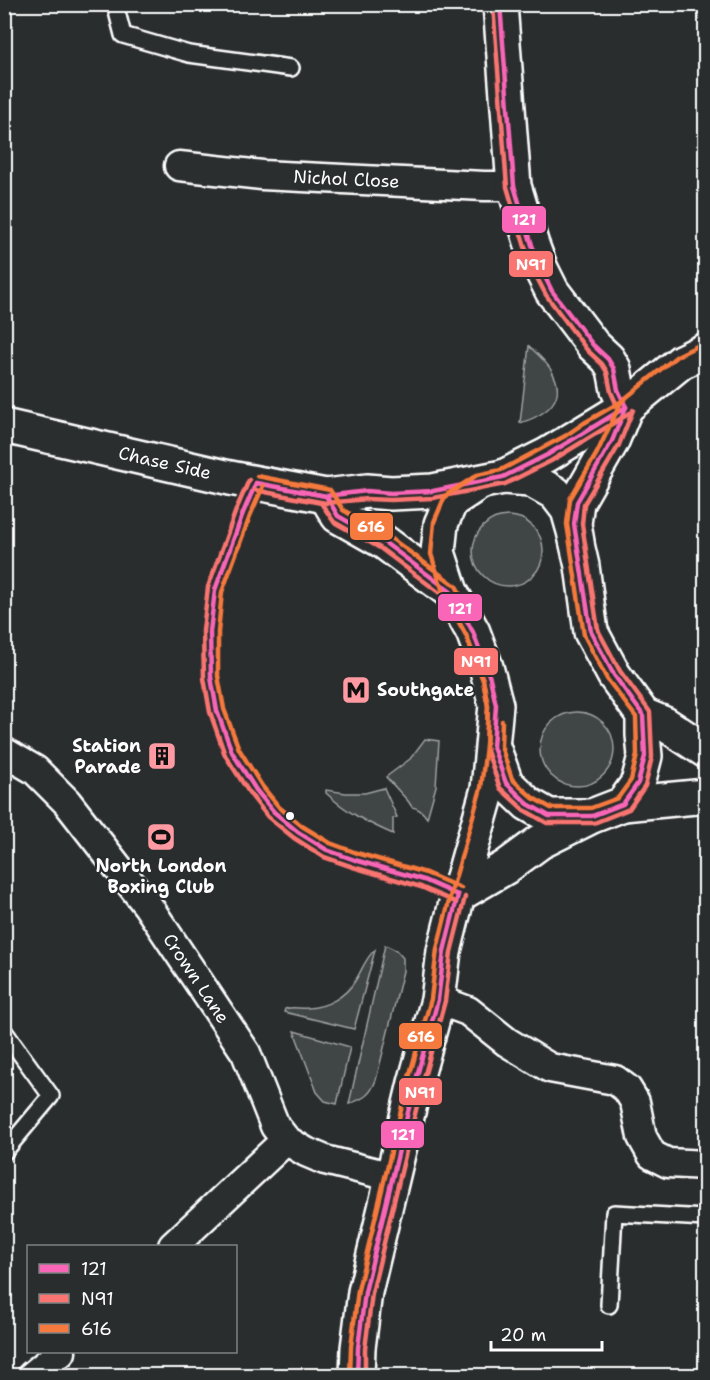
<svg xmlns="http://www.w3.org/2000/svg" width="710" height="1380" viewBox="0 0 710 1380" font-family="'Shantell Sans',sans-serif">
	<rect width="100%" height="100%" fill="#2a2d2e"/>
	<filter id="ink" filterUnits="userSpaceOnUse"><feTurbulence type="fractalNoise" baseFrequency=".0167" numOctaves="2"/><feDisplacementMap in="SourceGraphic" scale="12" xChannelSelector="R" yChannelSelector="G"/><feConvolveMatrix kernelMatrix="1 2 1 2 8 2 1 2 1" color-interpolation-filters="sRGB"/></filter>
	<g filter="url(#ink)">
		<g fill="#414445" stroke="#a0a2a2" stroke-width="1.5">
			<path d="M529,346c7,7 17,15 22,24 18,29 -5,45 -31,53z"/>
			<circle cx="508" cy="551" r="35"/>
			<circle cx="577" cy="749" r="37"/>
			<path d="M425,739l14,2 -3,45 -9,32c-4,-6 -8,-10 -15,-11l-4,-6 -22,-24 24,-18z"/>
			<path d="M384,788l13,29 -4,1v16c-25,-11 -47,-22 -67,-41v-3l20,3h19z"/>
			<path d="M385,945l11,5 7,8v13l-27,109c-6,16 -12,18 -27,24z"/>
			<path d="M375,950l-21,79 -70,-17 1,-3c8,-3 15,0 23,-1 19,-1 37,-11 47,-27 7,-10 10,-23 20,-31z"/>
			<polygon points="294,1031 350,1047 337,1104 325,1101 317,1092"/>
		</g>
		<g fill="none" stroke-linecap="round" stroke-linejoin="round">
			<g stroke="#fff" stroke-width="20">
				<g id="lane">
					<polyline points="115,4 123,35 189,54 291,68"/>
					<polyline points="256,483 243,513 215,590 210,632 211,677 217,711 232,752 256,790 274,812 298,832 327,850 355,860 424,880 458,895"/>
					<polyline points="4,1031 51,1096 4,1152"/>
					<polyline points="609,1305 614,1213 706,1218"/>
				</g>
			</g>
			<g stroke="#fff" stroke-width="33">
				<g id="street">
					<path id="s1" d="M179,166l83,9 222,11h30"/>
					<path id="s2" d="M4,752l31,18 32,32 81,104 98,147 29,73 11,14 20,12 19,8 68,17"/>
					<polyline points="438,1000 468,1011 507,1042 550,1068 615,1080 627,1089 635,1102 642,1137 652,1155 668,1163 706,1165"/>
					<polyline points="173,1246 286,1140"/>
					<polyline points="32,1376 61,1352"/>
				</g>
			</g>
			<g stroke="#fff" stroke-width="38">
				<g id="secondary">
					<polyline points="500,4 514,186 532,245 541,269 552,291 593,345 608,359 614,369 618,390 626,407"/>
					<polyline points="503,477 547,455 626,407 681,362 706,350"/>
					<polyline points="577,542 574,524 577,502 612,441 626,407"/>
				</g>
			</g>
			<g stroke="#fff" stroke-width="38">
				<g id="primary">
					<path id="s3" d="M4,426l226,52 96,18 41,-5 24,2 42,-2 70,-14 27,2 25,14 13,17 6,21 8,35 9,66 23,43 29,40v20l2,21 -7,27 -15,21 -31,12h-43l-21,-12 -22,-21 -13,-36"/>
					<polyline points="326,496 338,516 384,542 451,592"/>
					<polyline points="643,715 665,724 706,751"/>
					<polyline points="623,804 706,796"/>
					<polyline points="458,895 506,867 540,842 588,818"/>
					<polyline points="357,1376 358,1348 365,1292 415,1083 438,1000 444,951 458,895 488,789 496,705 486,667 473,632 451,592 438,552 441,524 451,501 480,482"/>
				</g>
			</g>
			<use href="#lane" stroke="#2a2d2e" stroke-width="15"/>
			<use href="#street" stroke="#2a2d2e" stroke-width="28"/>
			<use href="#secondary" stroke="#2a2d2e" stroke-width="33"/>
			<use href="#primary" stroke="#2a2d2e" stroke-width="33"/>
			<g stroke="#2a2d2e" stroke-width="9">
				<g id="bus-1">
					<polyline points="500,4 514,186 532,245 541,269 552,291 593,345 608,359 614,369 618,390 626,407"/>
					<polyline points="256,483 326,496 338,516 384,542 451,592 473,632 490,678 496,705 493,747 506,783 528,804 549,816 592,816 623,804 638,783 645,756 643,715 614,675 591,632 574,524 577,502 612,441 626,407"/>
					<polyline points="256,483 243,513 215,590 210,632 211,677 217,711 232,752 256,790 274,812 298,832 327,850 355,860 424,880 458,895"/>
					<polyline points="299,491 326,496 367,491 391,493 433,491 503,477 547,455 626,407"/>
					<polyline points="357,1376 358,1348 365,1292 415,1083 438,1000 444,951 458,895"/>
				</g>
			</g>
			<g stroke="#2a2d2e" stroke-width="9">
				<g id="bus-2">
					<polyline points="493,5 507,187 525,247 534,272 546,295 587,350 602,364 607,372 611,392 619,410"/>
					<polyline points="249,480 236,510 208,587 203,631 204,678 210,712 225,755 250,794 268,817 294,838 324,857 353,867 421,887 455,902"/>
					<polyline points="255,490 321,503 334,522 380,548 445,597 466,635 483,680 488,706 486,748 500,788 524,810 547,823 594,823 629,809 645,786 652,757 650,712 620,671 598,630 582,524 584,504 619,445 633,410"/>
					<polyline points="298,498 326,503 367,499 391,500 433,498 505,484 551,461 630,413"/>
					<polyline points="365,1376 365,1349 372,1293 422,1085 445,1001 451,952 465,897"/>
				</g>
			</g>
			<g stroke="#2a2d2e" stroke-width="9">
				<g id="bus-3">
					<polyline points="257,476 330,490 343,510 388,536 456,586 469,610"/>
					<polyline points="263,486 250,516 222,592 218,632 218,676 224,709 239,749 262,786 279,807 302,826 330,843 357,853 426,873 461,888"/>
					<polyline points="502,721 501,746 512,779 533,798 551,808 591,808 618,798 631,780 637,755 636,717 607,679 584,635 567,524 570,499 597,453 621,402"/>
					<polyline points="350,1376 351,1347 358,1290 408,1081 431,999 437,949 451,893 481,788 486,746 488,706 483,680 466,635 444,595 431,554 434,522 445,496 477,475 501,470 565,436 584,423 622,401 677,356 703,343"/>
				</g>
			</g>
			<use href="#bus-1" stroke="#fa66b7" stroke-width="4.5"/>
			<use href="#bus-2" stroke="#fa7571" stroke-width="4.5"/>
			<use href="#bus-3" stroke="#f6793e" stroke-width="4.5"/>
		</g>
	</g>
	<defs>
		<g id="metro-square" transform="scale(1.5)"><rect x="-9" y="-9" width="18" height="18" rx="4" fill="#ff9aa2" stroke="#2a2d2e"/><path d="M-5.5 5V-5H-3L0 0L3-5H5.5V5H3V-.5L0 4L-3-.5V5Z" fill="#111"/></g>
		<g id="building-square" transform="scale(1.5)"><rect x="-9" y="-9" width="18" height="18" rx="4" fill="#ff9aa2" stroke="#2a2d2e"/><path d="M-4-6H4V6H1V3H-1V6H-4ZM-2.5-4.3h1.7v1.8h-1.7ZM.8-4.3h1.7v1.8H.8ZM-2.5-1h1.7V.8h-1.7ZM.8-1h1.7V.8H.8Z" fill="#111"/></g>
		<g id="stadium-square" transform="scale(1.5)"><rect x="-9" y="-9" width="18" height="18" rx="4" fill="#ff9aa2" stroke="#2a2d2e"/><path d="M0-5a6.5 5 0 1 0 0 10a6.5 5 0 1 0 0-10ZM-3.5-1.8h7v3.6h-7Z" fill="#111"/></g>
	</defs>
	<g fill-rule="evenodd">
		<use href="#metro-square" x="356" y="690"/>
		<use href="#building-square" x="162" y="756"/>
		<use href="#stadium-square" x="161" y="837"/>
	</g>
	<circle fill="#fff" stroke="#2a2d2e" stroke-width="2" cx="290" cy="816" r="5"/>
	<g text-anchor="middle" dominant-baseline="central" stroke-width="4.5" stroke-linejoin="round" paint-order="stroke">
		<g font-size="18" fill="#fff" stroke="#2a2d2e">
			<text stroke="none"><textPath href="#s1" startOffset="168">Nichol Close</textPath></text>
			<text stroke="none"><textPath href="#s3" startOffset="165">Chase Side</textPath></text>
			<text stroke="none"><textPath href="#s2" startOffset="300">Crown Lane</textPath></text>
		</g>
		<g font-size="18" font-weight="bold" fill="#fff" stroke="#2a2d2e" text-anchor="start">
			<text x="377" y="690">Southgate</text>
			<text x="141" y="746" text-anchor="end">Station<tspan x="141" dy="21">Parade</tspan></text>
			<text x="161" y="866" text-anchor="middle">North London<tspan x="161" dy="21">Boxing Club</tspan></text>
		</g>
	</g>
	<g stroke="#2a2d2e" stroke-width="2">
		<rect x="501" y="205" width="46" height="29" rx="6" fill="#fa66b7"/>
		<rect x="508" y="250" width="46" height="28" rx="6" fill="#fa7571"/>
		<rect x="349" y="512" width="45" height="29" rx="6" fill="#f6793e"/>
		<rect x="437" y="593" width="46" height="29" rx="6" fill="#fa66b7"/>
		<rect x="453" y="647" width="46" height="29" rx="6" fill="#fa7571"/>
		<rect x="398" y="1022" width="45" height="28" rx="6" fill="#f6793e"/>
		<rect x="398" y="1077" width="45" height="29" rx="6" fill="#fa7571"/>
		<rect x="380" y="1120" width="45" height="29" rx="6" fill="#fa66b7"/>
	</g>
	<g font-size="16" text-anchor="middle" font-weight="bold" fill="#fff">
		<text x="524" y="225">121</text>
		<text x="531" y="270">N91</text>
		<text x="371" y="532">616</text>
		<text x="460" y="614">121</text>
		<text x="476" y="667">N91</text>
		<text x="421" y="1042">616</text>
		<text x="420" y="1098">N91</text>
		<text x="403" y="1140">121</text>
	</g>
	<rect width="710" height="1380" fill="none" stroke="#2a2d2e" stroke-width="24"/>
	<rect x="12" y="12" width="686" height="1356" fill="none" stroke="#fff" stroke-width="2" filter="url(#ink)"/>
	<rect x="27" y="1245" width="210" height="108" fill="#2a2d2e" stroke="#7f8182" stroke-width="1.5"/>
	<rect x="39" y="1264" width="30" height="9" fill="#fa66b7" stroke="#7f8182" stroke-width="1.5"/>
	<text x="81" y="1275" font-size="18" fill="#ffffff">121</text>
	<rect x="39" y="1294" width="30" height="9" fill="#fa7571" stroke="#7f8182" stroke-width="1.5"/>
	<text x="81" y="1305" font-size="18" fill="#ffffff">N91</text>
	<rect x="39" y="1324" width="30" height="9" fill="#f6793e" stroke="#7f8182" stroke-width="1.5"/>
	<text x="81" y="1335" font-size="18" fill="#ffffff">616</text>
	<path d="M491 1341v9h111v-9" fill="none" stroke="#ffffff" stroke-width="3"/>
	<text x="500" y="1341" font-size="18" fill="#ffffff" stroke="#2a2d2e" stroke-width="4.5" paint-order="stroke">20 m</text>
</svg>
